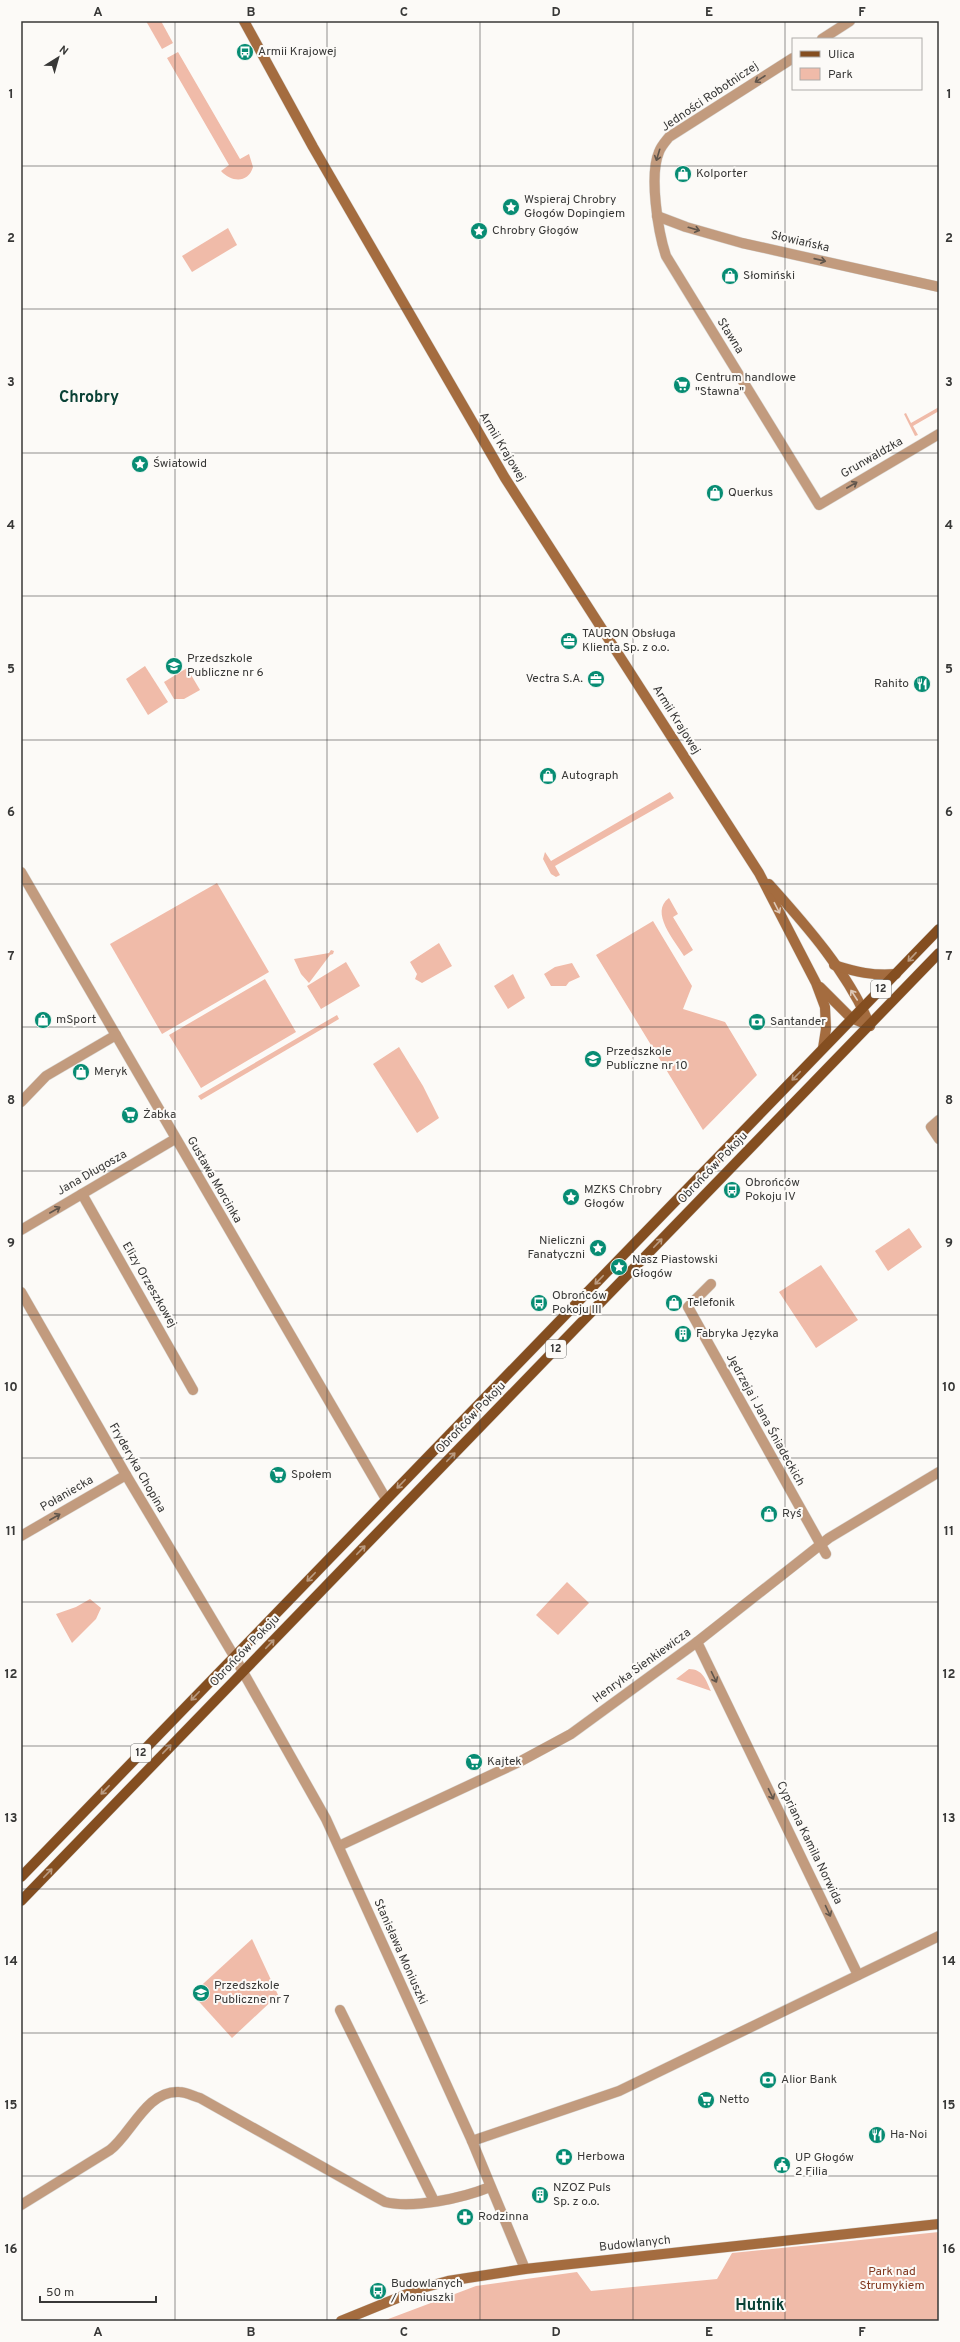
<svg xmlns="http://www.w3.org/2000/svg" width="960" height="2342" viewBox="0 0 960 2342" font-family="Overpass,sans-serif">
	<rect width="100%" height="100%" fill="#fcfaf7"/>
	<g fill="#f0bba9">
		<polygon points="146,21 161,21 173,43 162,49"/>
		<path d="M178,52l62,107 9,-5 4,13c-5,17 -22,15 -32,4l8,-6 -62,-107z"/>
		<polygon points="228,228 237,245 192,272 182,256"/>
		<polygon points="939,407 939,411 913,426 918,435 915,436 904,414 906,413 911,423"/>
		<polygon points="145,666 168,702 148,715 126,679"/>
		<polygon points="187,668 200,690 184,699 174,699 164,682"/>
		<polygon points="670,792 674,798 555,866 560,875 556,877 551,874 543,859 545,852 551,861"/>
		<polygon points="217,883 269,972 162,1034 110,944"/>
		<path d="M669,898l9,16 -5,3 20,33 -9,6c-9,-15 -35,-44 -15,-58z"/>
		<polygon points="653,921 692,986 683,1009 725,1022 757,1075 703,1130 596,955"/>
		<polygon points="439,943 452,966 422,983 415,979 417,974 410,962"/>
		<polygon points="331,950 334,951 333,954 330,955 309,983 301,974 294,959 329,953"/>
		<polygon points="346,962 360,986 321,1009 307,986"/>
		<polygon points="572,963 580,977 569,982 566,986 551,986 544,974 555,967"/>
		<polygon points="513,974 525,998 508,1009 494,986"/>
		<polygon points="265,979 296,1032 201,1088 169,1035"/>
		<polygon points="337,1015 339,1019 201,1100 198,1096"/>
		<polygon points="399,1047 423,1086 439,1118 417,1133 373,1064"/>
		<polygon points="909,1228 922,1247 888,1271 875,1251"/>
		<polygon points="821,1265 858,1320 816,1348 779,1292"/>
		<polygon points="567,1582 589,1603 558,1635 536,1615"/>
		<polygon points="90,1599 101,1608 96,1619 72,1643 56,1614 76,1607"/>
		<path d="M689,1669c14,0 17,11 22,22l-35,-12z"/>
		<polygon points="252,1939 278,1995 232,2038 192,1994"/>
		<polygon points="939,2232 939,2321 383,2321 476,2286 577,2272 591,2291 717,2279 732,2253"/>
	</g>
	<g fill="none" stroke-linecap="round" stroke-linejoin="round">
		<g stroke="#d9d7d4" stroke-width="11">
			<g id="street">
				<polyline points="822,39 850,21"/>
				<path d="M793,58l-124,79c-4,5 -8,9 -10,15 -10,23 -1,80 7,104l153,249 120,-71"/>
				<polyline points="657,216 686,227 742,243 939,287"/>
				<polyline points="21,872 386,1499"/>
				<polyline points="21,1102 46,1076 116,1035"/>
				<polyline points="939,1120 931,1127 939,1139"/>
				<polyline points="82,1194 193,1390"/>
				<polyline points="21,1230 175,1139"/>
				<polyline points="711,1284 688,1307 826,1554"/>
				<polyline points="21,1292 126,1475 234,1656 326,1819 472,2141 525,2269"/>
				<polyline points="21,1536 126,1475"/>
				<polyline points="697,1642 858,1975"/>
				<polyline points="339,1846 521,1761 571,1734 697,1642 829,1538 939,1472"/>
				<polyline points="340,2010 434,2201"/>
				<polyline points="472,2141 619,2091 939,1936"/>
				<path d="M21,2205l89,-55c21,-16 37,-60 69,-58 7,0 14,4 21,6l185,104c28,7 78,-4 105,-15"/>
			</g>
		</g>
		<g stroke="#d9d7d4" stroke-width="11">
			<g id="secondary">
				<polyline points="244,21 313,147 505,478 759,873 816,983 825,1007 826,1029 823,1048"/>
				<path d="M769,884c36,40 81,91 101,142"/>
				<path d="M834,965c22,7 39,11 62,9"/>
				<polyline points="820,987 851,1018 870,1026"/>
				<polyline points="341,2321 422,2288 448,2281 525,2269 939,2224"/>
			</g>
		</g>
		<g stroke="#d9d7d4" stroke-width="11">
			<g id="primary">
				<polyline points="21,1877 939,929"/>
				<polyline points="21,1901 939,953"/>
			</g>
		</g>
		<use href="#street" stroke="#c29b7e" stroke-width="10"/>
		<use href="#secondary" stroke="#a46c3f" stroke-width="10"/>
		<use href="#primary" stroke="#844e20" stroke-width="10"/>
	</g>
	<defs><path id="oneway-shaft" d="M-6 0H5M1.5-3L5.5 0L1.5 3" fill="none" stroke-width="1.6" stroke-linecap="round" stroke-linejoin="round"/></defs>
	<g stroke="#61564c">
		<use href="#oneway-shaft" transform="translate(760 79) rotate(147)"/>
		<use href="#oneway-shaft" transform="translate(658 155) rotate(107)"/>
		<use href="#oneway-shaft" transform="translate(694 229) rotate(16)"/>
		<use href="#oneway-shaft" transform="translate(820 260) rotate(13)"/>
		<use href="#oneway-shaft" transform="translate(852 485) rotate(-30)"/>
		<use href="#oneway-shaft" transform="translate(55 1210) rotate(-30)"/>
		<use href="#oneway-shaft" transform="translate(55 1517) rotate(-30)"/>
		<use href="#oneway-shaft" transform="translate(714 1677) rotate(64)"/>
		<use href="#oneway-shaft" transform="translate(771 1794) rotate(64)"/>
		<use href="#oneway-shaft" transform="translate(828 1911) rotate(65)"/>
	</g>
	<g stroke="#ddc8b7">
		<use href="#oneway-shaft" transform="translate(777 908) rotate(63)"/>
		<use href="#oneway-shaft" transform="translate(854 995) rotate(-123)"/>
	</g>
	<g stroke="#ba9b81">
		<use href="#oneway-shaft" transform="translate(912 957) rotate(133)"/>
		<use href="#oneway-shaft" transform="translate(796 1076) rotate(134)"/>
		<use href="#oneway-shaft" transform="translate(658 1243) rotate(-46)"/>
		<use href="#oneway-shaft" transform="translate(599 1280) rotate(134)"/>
		<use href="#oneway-shaft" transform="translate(451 1457) rotate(-46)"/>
		<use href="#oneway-shaft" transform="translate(401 1484) rotate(134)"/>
		<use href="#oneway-shaft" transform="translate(361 1550) rotate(-46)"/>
		<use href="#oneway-shaft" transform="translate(311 1577) rotate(134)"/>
		<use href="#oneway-shaft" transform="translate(270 1644) rotate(-46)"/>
		<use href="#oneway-shaft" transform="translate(195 1696) rotate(134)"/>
		<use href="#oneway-shaft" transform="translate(167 1749) rotate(-46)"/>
		<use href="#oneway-shaft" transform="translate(105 1790) rotate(134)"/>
		<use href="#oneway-shaft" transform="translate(48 1873) rotate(-46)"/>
	</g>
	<path fill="none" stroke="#383837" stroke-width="1" stroke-opacity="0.55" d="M175,21v2300M327,21v2300M480,21v2300M633,21v2300M785,21v2300M21,166h918M21,309h918M21,453h918M21,596h918M21,740h918M21,884h918M21,1027h918M21,1171h918M21,1315h918M21,1458h918M21,1602h918M21,1746h918M21,1889h918M21,2033h918M21,2176h918"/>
	<defs>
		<g id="bus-disc" transform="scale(0.9)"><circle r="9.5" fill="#078c73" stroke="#fcfaf7"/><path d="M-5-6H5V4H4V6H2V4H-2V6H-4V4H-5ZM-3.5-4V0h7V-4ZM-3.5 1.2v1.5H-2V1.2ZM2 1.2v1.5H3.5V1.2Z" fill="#fff"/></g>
		<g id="shop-disc" transform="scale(0.9)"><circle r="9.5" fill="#078c73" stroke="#fcfaf7"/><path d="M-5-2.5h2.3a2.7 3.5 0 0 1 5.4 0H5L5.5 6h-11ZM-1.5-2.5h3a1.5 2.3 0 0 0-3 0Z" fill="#fff"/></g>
		<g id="sight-disc" transform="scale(0.9)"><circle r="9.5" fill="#078c73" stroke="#fcfaf7"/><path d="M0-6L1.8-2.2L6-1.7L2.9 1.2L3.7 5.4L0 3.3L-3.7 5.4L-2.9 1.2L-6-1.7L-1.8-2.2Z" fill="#fff"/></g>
		<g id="supermarket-disc" transform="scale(0.9)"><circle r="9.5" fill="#078c73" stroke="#fcfaf7"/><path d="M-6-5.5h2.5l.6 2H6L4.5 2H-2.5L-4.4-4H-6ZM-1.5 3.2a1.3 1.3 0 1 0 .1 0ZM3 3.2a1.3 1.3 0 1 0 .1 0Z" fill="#fff"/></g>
		<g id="office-disc" transform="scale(0.9)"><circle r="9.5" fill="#078c73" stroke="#fcfaf7"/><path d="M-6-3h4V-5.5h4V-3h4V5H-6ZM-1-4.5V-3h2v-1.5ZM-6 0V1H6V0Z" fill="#fff"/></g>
		<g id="school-disc" transform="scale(0.9)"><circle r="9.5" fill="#078c73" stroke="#fcfaf7"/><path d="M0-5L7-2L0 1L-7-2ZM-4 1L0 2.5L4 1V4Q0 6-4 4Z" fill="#fff"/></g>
		<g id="restaurant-disc" transform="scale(0.9)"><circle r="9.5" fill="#078c73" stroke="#fcfaf7"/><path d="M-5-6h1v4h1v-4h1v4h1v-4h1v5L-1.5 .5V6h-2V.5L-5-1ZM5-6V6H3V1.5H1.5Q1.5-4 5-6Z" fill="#fff"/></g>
		<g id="bank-disc" transform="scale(0.9)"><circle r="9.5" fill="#078c73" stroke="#fcfaf7"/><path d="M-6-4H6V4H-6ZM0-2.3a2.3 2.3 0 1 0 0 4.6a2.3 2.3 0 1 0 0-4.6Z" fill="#fff"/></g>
		<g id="building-disc" transform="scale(0.9)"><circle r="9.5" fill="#078c73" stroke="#fcfaf7"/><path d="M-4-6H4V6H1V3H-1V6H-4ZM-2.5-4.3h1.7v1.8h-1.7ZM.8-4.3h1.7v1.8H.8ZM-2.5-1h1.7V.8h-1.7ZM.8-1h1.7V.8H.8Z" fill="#fff"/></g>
		<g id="pharmacy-disc" transform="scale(0.9)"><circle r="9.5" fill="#078c73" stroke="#fcfaf7"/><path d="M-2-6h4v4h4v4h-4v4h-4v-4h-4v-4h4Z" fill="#fff"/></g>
		<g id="civic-disc" transform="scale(0.9)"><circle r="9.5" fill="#078c73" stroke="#fcfaf7"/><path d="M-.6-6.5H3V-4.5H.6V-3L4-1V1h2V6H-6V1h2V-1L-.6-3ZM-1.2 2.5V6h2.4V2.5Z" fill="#fff"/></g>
	</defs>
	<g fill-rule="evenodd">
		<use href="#bus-disc" x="245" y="52"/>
		<use href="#shop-disc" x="683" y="174"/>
		<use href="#sight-disc" x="511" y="207"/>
		<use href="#sight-disc" x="479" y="231"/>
		<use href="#shop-disc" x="730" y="276"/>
		<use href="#supermarket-disc" x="682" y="385"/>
		<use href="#sight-disc" x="140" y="464"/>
		<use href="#shop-disc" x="715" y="493"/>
		<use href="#office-disc" x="569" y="641"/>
		<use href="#school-disc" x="174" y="666"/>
		<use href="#office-disc" x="596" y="679"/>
		<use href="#restaurant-disc" x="922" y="684"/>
		<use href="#shop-disc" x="548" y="776"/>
		<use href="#shop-disc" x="43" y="1020"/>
		<use href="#bank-disc" x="757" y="1022"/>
		<use href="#school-disc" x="593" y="1059"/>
		<use href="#shop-disc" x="81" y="1072"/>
		<use href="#supermarket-disc" x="130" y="1115"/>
		<use href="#bus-disc" x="732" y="1190"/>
		<use href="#sight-disc" x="571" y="1197"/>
		<use href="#sight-disc" x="598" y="1248"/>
		<use href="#sight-disc" x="619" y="1267"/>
		<use href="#bus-disc" x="539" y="1303"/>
		<use href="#shop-disc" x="674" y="1303"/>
		<use href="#building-disc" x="683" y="1334"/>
		<use href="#supermarket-disc" x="278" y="1475"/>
		<use href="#shop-disc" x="769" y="1514"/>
		<use href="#supermarket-disc" x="474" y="1762"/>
		<use href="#school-disc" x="201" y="1993"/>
		<use href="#bank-disc" x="768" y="2080"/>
		<use href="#supermarket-disc" x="706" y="2100"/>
		<use href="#restaurant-disc" x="877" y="2135"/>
		<use href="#pharmacy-disc" x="564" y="2157"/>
		<use href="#civic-disc" x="782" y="2165"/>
		<use href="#building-disc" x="540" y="2195"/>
		<use href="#pharmacy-disc" x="465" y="2217"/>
		<use href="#bus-disc" x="378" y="2291"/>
	</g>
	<g text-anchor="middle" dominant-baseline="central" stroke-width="4" stroke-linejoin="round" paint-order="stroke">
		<g fill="#fcfaf7" stroke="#737271" stroke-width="1">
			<rect x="871" y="980" width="20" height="18" rx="3"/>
			<rect x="546" y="1340" width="20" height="18" rx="3"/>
			<rect x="131" y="1744" width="20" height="18" rx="3"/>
		</g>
		<g font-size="11" font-weight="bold" fill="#383837">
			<text x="881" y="989">12</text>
			<text x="556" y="1349">12</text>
			<text x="141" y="1753">12</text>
		</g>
		<g font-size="12" fill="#383837" stroke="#fcfaf7" text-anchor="start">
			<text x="258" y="52">Armii Krajowej</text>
			<text x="696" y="174">Kolporter</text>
			<text x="524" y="200">Wspieraj Chrobry<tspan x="524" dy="14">Głogów Dopingiem</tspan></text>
			<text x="492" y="231">Chrobry Głogów</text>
			<text x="743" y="276">Słomiński</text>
			<text x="695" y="378">Centrum handlowe<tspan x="695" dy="14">"Stawna"</tspan></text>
			<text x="153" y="464">Światowid</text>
			<text x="728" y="493">Querkus</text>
			<text x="582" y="634">TAURON Obsługa<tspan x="582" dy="14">Klienta Sp. z o.o.</tspan></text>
			<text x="187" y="659">Przedszkole<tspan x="187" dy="14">Publiczne nr 6</tspan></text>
			<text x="583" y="679" text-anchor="end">Vectra S.A.</text>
			<text x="909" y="684" text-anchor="end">Rahito</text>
			<text x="561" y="776">Autograph</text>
			<text x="56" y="1020">mSport</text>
			<text x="770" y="1022">Santander</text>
			<text x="606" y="1052">Przedszkole<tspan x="606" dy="14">Publiczne nr 10</tspan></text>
			<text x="94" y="1072">Meryk</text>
			<text x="143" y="1115">Żabka</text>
			<text x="745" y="1183">Obrońców<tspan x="745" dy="14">Pokoju IV</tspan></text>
			<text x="584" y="1190">MZKS Chrobry<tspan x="584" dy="14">Głogów</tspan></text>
			<text x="585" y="1241" text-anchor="end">Nieliczni<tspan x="585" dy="14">Fanatyczni</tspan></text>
			<text x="632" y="1260">Nasz Piastowski<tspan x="632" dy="14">Głogów</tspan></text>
			<text x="552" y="1296">Obrońców<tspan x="552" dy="14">Pokoju III</tspan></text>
			<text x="687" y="1303">Telefonik</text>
			<text x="696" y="1334">Fabryka Języka</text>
			<text x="291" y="1475">Społem</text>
			<text x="782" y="1514">Ryś</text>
			<text x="487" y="1762">Kajtek</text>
			<text x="214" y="1986">Przedszkole<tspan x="214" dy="14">Publiczne nr 7</tspan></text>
			<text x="781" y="2080">Alior Bank</text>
			<text x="719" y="2100">Netto</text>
			<text x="890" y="2135">Ha-Noi</text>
			<text x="577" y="2157">Herbowa</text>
			<text x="795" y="2158">UP Głogów<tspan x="795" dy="14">2 Filia</tspan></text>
			<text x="553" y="2188">NZOZ Puls<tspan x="553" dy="14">Sp. z o.o.</tspan></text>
			<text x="478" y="2217">Rodzinna</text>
			<text x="391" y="2284">Budowlanych<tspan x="391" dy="14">/ Moniuszki</tspan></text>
		</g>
		<g font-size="12" fill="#383837" stroke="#fcfaf7">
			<text transform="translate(710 97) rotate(-34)">Jedności Robotniczej</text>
			<text transform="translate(800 242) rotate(13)">Słowiańska</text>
			<text transform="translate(730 336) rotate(58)">Stawna</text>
			<text transform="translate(502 447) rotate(59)">Armii Krajowej</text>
			<text transform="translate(872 458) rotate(-30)">Grunwaldzka</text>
			<text transform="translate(676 720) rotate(58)">Armii Krajowej</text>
			<text transform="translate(713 1168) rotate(-46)">Obrońców Pokoju</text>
			<text transform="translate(92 1173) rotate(-30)">Jana Długosza</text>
			<text transform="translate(214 1180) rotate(60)">Gustawa Morcinka</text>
			<text transform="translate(149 1285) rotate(60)">Elizy Orzeszkowej</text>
			<text transform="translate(471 1418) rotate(-46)">Obrońców Pokoju</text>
			<text transform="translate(765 1420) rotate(61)">Jędrzeja i Jana Śniadeckich</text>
			<text transform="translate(137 1468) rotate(60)">Fryderyka Chopina</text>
			<text transform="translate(67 1494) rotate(-30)">Połaniecka</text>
			<text transform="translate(245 1651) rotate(-46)">Obrońców Pokoju</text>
			<text transform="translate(642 1666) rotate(-36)">Henryka Sienkiewicza</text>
			<text transform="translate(809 1843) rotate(64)">Cypriana Kamila Norwida</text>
			<text transform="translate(400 1952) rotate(66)">Stanisława Moniuszki</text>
			<text transform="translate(635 2244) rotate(-6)">Budowlanych</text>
		</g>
		<g font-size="12" fill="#80371e" stroke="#fcfaf7">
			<text x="892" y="2272">Park nad<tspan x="892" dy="14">Strumykiem</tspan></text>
		</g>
		<g font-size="16" font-weight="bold" fill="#0a4236" stroke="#fcfaf7">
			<text x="89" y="398">Chrobry</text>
			<text x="760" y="2306">Hutnik</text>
		</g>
	</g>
	<rect width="960" height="2342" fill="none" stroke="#fcfaf7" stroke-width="44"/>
	<rect x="792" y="38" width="130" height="52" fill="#fcfaf7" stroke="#aeacaa"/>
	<rect x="800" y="51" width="20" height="6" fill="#844e20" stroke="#aeacaa"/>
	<text x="828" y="58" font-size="12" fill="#383837">Ulica</text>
	<rect x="800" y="68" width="20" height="12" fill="#f0bba9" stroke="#aeacaa"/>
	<text x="828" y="78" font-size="12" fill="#383837">Park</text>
	<g transform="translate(58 58) rotate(37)" stroke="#fcfaf7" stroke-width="3" paint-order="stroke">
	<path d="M0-3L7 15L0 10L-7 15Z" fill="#383837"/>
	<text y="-6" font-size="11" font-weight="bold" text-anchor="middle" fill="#383837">N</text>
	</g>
	<path d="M40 2296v6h116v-6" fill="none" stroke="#383837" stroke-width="2"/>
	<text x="46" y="2296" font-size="12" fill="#383837" stroke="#fcfaf7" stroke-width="3" paint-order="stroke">50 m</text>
	<rect x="22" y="22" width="916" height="2298" fill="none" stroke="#383837" stroke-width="1.5"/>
	<g font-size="13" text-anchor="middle" font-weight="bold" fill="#383837">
		<text x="98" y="16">A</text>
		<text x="251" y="16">B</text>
		<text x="404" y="16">C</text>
		<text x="556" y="16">D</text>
		<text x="709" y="16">E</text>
		<text x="862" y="16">F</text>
		<text x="11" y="98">1</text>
		<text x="949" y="98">1</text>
		<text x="11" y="242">2</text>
		<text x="949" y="242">2</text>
		<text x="11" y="386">3</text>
		<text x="949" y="386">3</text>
		<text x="11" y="529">4</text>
		<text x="949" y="529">4</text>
		<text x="11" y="673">5</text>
		<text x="949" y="673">5</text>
		<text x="11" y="816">6</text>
		<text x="949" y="816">6</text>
		<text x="11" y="960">7</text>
		<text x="949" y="960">7</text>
		<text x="11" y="1104">8</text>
		<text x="949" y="1104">8</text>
		<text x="11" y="1247">9</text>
		<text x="949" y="1247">9</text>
		<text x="11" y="1391">10</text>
		<text x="949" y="1391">10</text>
		<text x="11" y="1535">11</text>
		<text x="949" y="1535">11</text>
		<text x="11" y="1678">12</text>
		<text x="949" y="1678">12</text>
		<text x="11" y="1822">13</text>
		<text x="949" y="1822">13</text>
		<text x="11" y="1965">14</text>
		<text x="949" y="1965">14</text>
		<text x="11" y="2109">15</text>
		<text x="949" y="2109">15</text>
		<text x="11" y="2253">16</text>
		<text x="949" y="2253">16</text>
		<text x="98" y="2336">A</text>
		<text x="251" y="2336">B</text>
		<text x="404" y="2336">C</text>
		<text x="556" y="2336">D</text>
		<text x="709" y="2336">E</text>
		<text x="862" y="2336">F</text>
	</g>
</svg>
